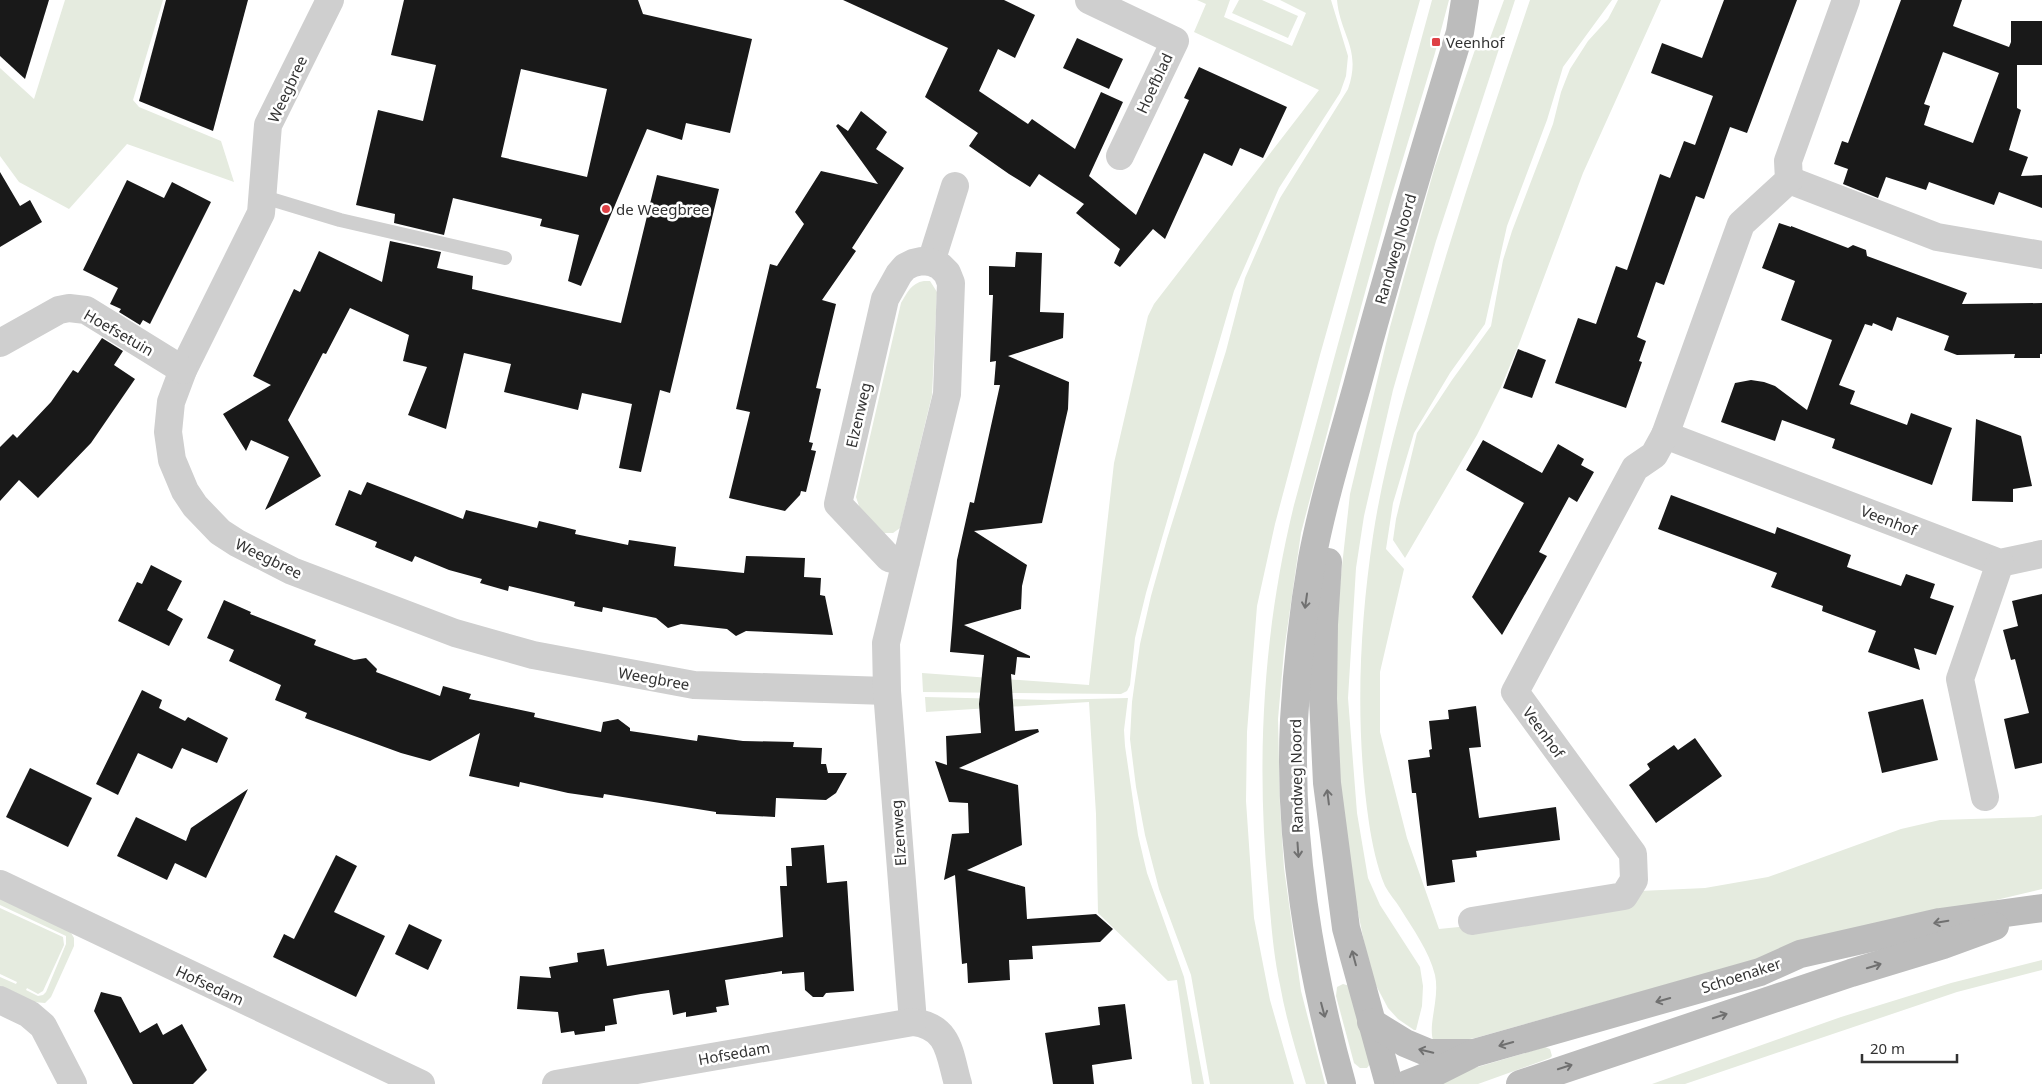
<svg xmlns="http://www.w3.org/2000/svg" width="2042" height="1084" viewBox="0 0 2042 1084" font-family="'Noto Sans',sans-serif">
	<rect width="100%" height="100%" fill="#fff"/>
	<g fill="#e5ebdf">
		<polygon points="65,0 163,0 133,100 139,107 221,141 234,182 127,144 69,209 19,182 0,156 0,68 34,99"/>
		<polygon points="1197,0 1230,0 1224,17 1292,46 1306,13 1280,0 1331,0 1348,56 1346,76 1340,93 1279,188 1234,291 1146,593 1135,638 1130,685 1127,691 1121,694 923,692 922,673 1089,685 1114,463 1148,316 1154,304 1319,90 1194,32 1206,4"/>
		<polygon points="1239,0 1262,0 1298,16 1288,38 1232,13"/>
		<path d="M1337,0h83l-100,355 -45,169 -18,82 -10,126 -1,69 8,117 16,82 24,84h-84l-19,-109 -32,-86 -14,-54 -9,-48 -6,-48 2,-37 8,-58 11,-48 16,-57 59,-188 19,-73 35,-80 68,-109c14,-40 -8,-54 -11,-89z"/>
		<path d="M1432,0h17l-14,53 -44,145 -49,178 -41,157 -17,118 -6,68 2,87 4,62 17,123 24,93h-19c-10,-33 -20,-65 -26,-99 -7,-32 -9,-65 -12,-97 -12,-129 -5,-257 26,-383z"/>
		<polygon points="1504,0 1515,0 1436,241 1393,390 1364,516 1356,568 1348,698 1357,813 1368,878 1380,905 1420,967 1423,986 1422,1006 1416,1030 1414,1030 1398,1019 1388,1008 1371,976 1350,873 1335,734 1336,620 1350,494 1390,327 1435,166 1478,41 1489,41"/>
		<path d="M1530,0h82l-49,67 -16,53 -40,106 -22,98 -35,49 -36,60 -21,70 -7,46 18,20 -24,103v60l27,106 32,91 160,-16 41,-22 65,-3 63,-11 133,-48 39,-9 94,-3 8,-2v74l-223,53 -344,96 -15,3 -27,-1c-5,-17 7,-42 2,-65 -6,-24 -22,-46 -35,-67 -4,-7 -11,-14 -15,-22 -8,-19 -13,-43 -16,-63 -14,-95 -10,-193 4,-287 11,-73 33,-146 54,-216 31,-108 67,-214 103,-320z"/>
		<polygon points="1618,0 1661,0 1583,173 1519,344 1501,387 1477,435 1405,558 1393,540 1396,519 1417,433 1452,380 1491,326 1503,260 1512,231 1553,124 1561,92 1570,69 1588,41 1608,19"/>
		<path d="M924,281h6l7,11 -5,103 -32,133 -7,5h-9l-24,-24 -4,-12 45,-194c6,-10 10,-20 23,-22z"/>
		<polygon points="925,697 1049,700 1128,698 1124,730 1125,746 1138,835 1147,873 1184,977 1204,1084 1192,1084 1177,980 1168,981 1098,913 1096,814 1089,702 926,712"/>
		<polygon points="0,898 70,931 74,938 74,946 51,997 45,1003 33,1002 0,986 0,977 16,984 17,982 0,974 0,908 63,937 64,945 43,991 38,994 27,988 26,990 38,996 43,995 46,992 66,944 66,936 0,905"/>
		<polygon points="2042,960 2042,970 1957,992 1685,1084 1652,1084 1841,1017 1951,983"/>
		<polygon points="1343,984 1350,986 1370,1064 1367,1068 1360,1068 1354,1063 1336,996 1337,987"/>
		<polygon points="1545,1047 1550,1049 1552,1056 1550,1058 1478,1084 1432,1084 1471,1069"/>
	</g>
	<g fill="#191919" fill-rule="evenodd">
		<polygon points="0,0 49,0 25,79 0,56"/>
		<polygon points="166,0 248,0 213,131 139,101"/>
		<path d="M404,0h234l5,14 109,25 -22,94 -44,-10 -4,17 -35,-11 -66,157 -13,-5 11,-46 -39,-9 2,-7 -89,-21 -9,37 -50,-12 1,-9 -39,-9 22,-95 45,11 13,-56 -45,-10zM521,69l86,20 -20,88 -86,-20z"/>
		<polygon points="843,0 1004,0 1035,15 1015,58 998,49 979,91 1028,124 1032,119 1075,149 1101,92 1123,102 1089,176 1136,215 1189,100 1184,98 1199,67 1287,107 1263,158 1240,148 1232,166 1204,153 1165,239 1153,229 1120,267 1114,263 1120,249 1076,213 1084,204 1039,174 1030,187 1009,174 969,146 978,133 925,97 948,48"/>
		<polygon points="1724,0 1797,0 1747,133 1730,127 1704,199 1696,196 1664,285 1656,282 1637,337 1646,341 1639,361 1642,362 1626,408 1555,383 1578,318 1596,324 1616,266 1627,270 1660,174 1670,178 1684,141 1695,145 1713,96 1651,73 1662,43 1702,58"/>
		<path d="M1901,0h61l-9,26 56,21 2,-5v-21h31v44h-25v43l4,2 -12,40 19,7 -7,19 21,-1v33l-43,-16 -5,13 -65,-23 -3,8 -40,-13 -8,21 -35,-14 5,-15 -14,-5 8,-23 6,2zM1943,52l56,21 -26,70 -49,-18 6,-19 -6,-2z"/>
		<polygon points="1077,38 1123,59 1109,89 1063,68"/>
		<polygon points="861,111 887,132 876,149 904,168 852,248 856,251 822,300 836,304 816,388 821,389 809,442 813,443 811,450 816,451 806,492 801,491 800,495 785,511 729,498 750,412 736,409 770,264 777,266 804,224 795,212 821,171 878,184 836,126 838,124 848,131"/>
		<polygon points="0,172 20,206 30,200 42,222 0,247"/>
		<polygon points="657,175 719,189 670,393 660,390 641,472 619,468 632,404 582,393 578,410 504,392 511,364 464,353 446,429 408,415 427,367 403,361 409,335 350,308 326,354 323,353 288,420 321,476 265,510 289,457 251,440 246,451 223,414 271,385 253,376 294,289 300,292 319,251 382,282 390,241 441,252 437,268 473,276 472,289 621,323"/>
		<polygon points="127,180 164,198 172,182 211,202 150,324 143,320 140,325 119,312 121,309 110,304 118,288 83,270"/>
		<polygon points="1779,223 1791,227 1791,226 1848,248 1853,245 1866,250 1867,256 1967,293 1962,304 2042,303 2042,354 2040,354 2040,358 2014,358 2015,354 1957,355 1944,350 1949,336 1897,317 1892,331 1873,323 1872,326 1865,324 1839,385 1855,391 1850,404 1907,425 1911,413 1952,428 1932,485 1832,448 1835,439 1782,420 1775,441 1721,422 1735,383 1751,380 1764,382 1775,386 1807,410 1832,340 1781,320 1795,281 1762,268"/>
		<polygon points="1016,252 1042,253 1040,312 1064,313 1063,338 1008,356 1069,382 1068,409 1042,523 974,531 1027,565 1022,586 1021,609 964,625 1030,656 1030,658 1017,657 1015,675 1011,674 1015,731 1038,729 1039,732 959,768 1018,785 1022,845 967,870 1025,887 1027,919 1096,914 1113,929 1100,942 1032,946 1033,959 1009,960 1010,980 968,983 967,963 962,964 955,875 944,880 952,834 969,833 968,803 949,802 935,761 947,765 946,736 981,733 979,704 984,655 950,652 952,628 957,560 970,502 974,503 1000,385 994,385 996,361 990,362 993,295 989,295 989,266 1015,267"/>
		<polygon points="102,338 123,351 114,365 135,379 91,443 38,498 19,480 0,501 0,447 13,434 17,438 51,402 73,370 78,373"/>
		<polygon points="1518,349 1546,360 1532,398 1503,388"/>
		<polygon points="1976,419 2021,436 2032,486 2013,489 2013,502 1972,501"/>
		<polygon points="1483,440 1542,473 1558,444 1584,459 1581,465 1594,472 1577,502 1569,497 1539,552 1547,556 1502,635 1472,597 1524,503 1466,470"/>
		<polygon points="367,482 463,519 466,510 537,528 539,521 576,530 575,534 628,545 629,540 676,547 674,566 744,573 746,556 805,558 804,577 821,578 820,595 825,596 833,635 746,631 736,636 727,629 681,624 668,628 656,618 603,607 602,612 574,606 575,602 509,586 508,591 480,583 482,579 449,570 415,556 412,562 375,547 377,542 335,525 349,490 361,495"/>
		<polygon points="1671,495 1775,534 1777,527 1851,555 1847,567 1901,586 1906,574 1935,584 1930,598 1954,606 1936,655 1914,648 1920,670 1868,652 1876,631 1822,611 1823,606 1771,587 1777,573 1658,529"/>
		<polygon points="151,565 182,581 167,610 183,619 169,646 118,621 137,582 142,584"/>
		<polygon points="2042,594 2042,763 2015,769 2004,719 2029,713 2015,659 2011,660 2003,630 2018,626 2012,601"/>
		<polygon points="224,600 251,612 250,614 316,640 314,645 354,660 366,658 377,669 376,672 440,696 443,686 471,694 469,699 535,713 534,717 601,732 603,722 618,719 630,728 630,731 697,741 698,735 743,741 794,742 793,747 822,748 821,764 826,764 828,773 847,773 836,793 826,800 776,798 775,817 716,814 716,812 604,794 603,798 568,793 520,782 519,787 469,776 480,733 430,761 401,753 305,718 307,713 275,700 281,685 229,661 234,650 207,638"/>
		<polygon points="142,690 162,700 159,708 185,721 188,717 228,738 217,763 182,748 172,769 138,753 118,795 96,784"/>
		<polygon points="1923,699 1938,760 1882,773 1868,712"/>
		<polygon points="1476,706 1481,747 1469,748 1479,818 1556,807 1560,840 1476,851 1477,857 1452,860 1455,882 1427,886 1416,793 1412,793 1408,760 1430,757 1429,750 1432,749 1429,721 1449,719 1448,710"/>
		<polygon points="1695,738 1722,776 1656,823 1629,785 1650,769 1647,764 1674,745 1678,750"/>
		<polygon points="30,768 92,798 68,847 6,817"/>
		<polygon points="248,789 206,878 175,863 167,880 117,856 136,817 186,841 191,828"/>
		<polygon points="824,845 827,883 847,881 854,991 826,993 823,997 813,997 805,990 804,972 782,974 782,971 725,980 729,1005 716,1007 717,1012 686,1017 686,1012 673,1015 669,990 641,994 613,999 617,1024 605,1026 605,1031 575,1035 574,1031 561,1033 558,1012 517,1009 520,976 551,978 549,967 578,962 577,953 604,949 607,966 783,937 780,886 787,886 786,866 792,866 791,848"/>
		<polygon points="336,855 357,866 334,912 385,936 356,997 273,957 284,934 294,939"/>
		<polygon points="409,924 442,940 428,970 395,954"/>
		<polygon points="101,992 121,997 140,1033 157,1023 163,1035 182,1024 207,1070 193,1084 133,1084 94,1011"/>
		<polygon points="1125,1004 1132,1059 1092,1065 1094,1084 1053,1084 1045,1033 1100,1025 1098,1007"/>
	</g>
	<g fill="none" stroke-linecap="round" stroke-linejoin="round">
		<polyline stroke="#cfcfcf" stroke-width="14" points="264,197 340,220 505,258"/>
		<g stroke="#cfcfcf" stroke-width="28">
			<polyline points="330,0 268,125 261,213 183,370 171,402 168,432 172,460 185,491 195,506 220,532 237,543 292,571 455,633 533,655 694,685 887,691"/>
			<polyline points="1089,0 1175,41 1120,156"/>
			<polyline points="1789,180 1937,237 2042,255"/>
			<polyline points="931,262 955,186"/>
			<polyline points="0,343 59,310 69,308 86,310 183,370"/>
			<polyline points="1665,435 2000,563 2042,554"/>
			<path d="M906,562l-17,-4 -51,-54 47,-205 14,-25 6,-7 8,-4 9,-2 9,1 9,4 7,7 4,10 -4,111 -61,249 1,48 26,331c37,5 36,31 45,62"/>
			<polyline points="1985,797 1960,679 2000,563"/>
			<polyline points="0,884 421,1084"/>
			<polyline points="1472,921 1624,896 1634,880 1633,854 1515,692 1635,468 1654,455 1665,435 1741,224 1789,180 1788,161 1846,0"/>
			<polyline points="0,1000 29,1014 43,1026 73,1084"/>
			<polyline points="556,1084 913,1022"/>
		</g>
		<g stroke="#bcbcbc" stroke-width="28">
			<polyline points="1328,562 1324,624 1323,699 1327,783 1346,928 1389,1084"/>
			<polyline points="1371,1022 1405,1043 1429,1053 1469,1053"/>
			<path d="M1342,1084c-32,-114 -54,-245 -48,-364 3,-54 9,-108 18,-161 11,-58 29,-116 45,-173 32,-119 67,-236 103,-354l5,-32"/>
			<polyline points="1407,1084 1430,1075 1474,1053 1760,972 1800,954 1879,936 1940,922 2042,908"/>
			<polyline points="1520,1084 1851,973 1943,945 1995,926"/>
		</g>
	</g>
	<defs><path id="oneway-shaft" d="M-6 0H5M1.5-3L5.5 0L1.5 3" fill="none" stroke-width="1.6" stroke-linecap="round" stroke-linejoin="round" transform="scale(1.25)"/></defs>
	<g stroke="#707070">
		<use href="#oneway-shaft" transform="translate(1306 601) rotate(98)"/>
		<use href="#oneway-shaft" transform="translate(1328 797) rotate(-97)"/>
		<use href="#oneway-shaft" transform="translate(1298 850) rotate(86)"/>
		<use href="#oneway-shaft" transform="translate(1941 922) rotate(170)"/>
		<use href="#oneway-shaft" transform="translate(1354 958) rotate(-105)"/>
		<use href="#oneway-shaft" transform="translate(1874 966) rotate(-17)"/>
		<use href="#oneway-shaft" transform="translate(1663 1000) rotate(164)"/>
		<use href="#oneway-shaft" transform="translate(1323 1010) rotate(75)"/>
		<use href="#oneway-shaft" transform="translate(1720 1016) rotate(-18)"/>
		<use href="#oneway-shaft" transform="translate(1506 1044) rotate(164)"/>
		<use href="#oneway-shaft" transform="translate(1426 1051) rotate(-166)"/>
		<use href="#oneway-shaft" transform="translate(1565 1067) rotate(-18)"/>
	</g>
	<g fill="#de4045" stroke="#fff" stroke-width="2">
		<rect x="1431" y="37" width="10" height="10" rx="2.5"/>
		<circle cx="606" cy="209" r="5"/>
	</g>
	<g text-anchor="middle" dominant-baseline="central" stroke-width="5" stroke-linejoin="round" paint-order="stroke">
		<g font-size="15" fill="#323232" stroke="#fff" text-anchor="start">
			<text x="1446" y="42">Veenhof</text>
			<text x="616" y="209">de Weegbree</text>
		</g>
		<g font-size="15" fill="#323232" stroke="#fff">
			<text transform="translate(1154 83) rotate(-65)">Hoefblad</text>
			<text transform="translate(287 89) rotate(-65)">Weegbree</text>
			<text transform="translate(1395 249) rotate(-74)">Randweg Noord</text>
			<text transform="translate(119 332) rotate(30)">Hoefsetuin</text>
			<text transform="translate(858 415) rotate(-77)">Elzenweg</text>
			<text transform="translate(1889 520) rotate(21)">Veenhof</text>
			<text transform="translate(269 558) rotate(26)">Weegbree</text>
			<text transform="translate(654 678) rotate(10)">Weegbree</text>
			<text transform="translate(1544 732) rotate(54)">Veenhof</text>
			<text transform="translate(1296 776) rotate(-91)">Randweg Noord</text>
			<text transform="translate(898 833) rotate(-94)">Elzenweg</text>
			<text transform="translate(1741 975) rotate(-18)">Schoenaker</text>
			<text transform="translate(210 985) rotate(25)">Hofsedam</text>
			<text transform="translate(734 1053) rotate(-10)">Hofsedam</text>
		</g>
	</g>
	<path d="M1862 1054v8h95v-8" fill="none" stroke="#323232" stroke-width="2.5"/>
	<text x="1870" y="1054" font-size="15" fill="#323232" stroke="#ffffff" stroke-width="4" paint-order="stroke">20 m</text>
</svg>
